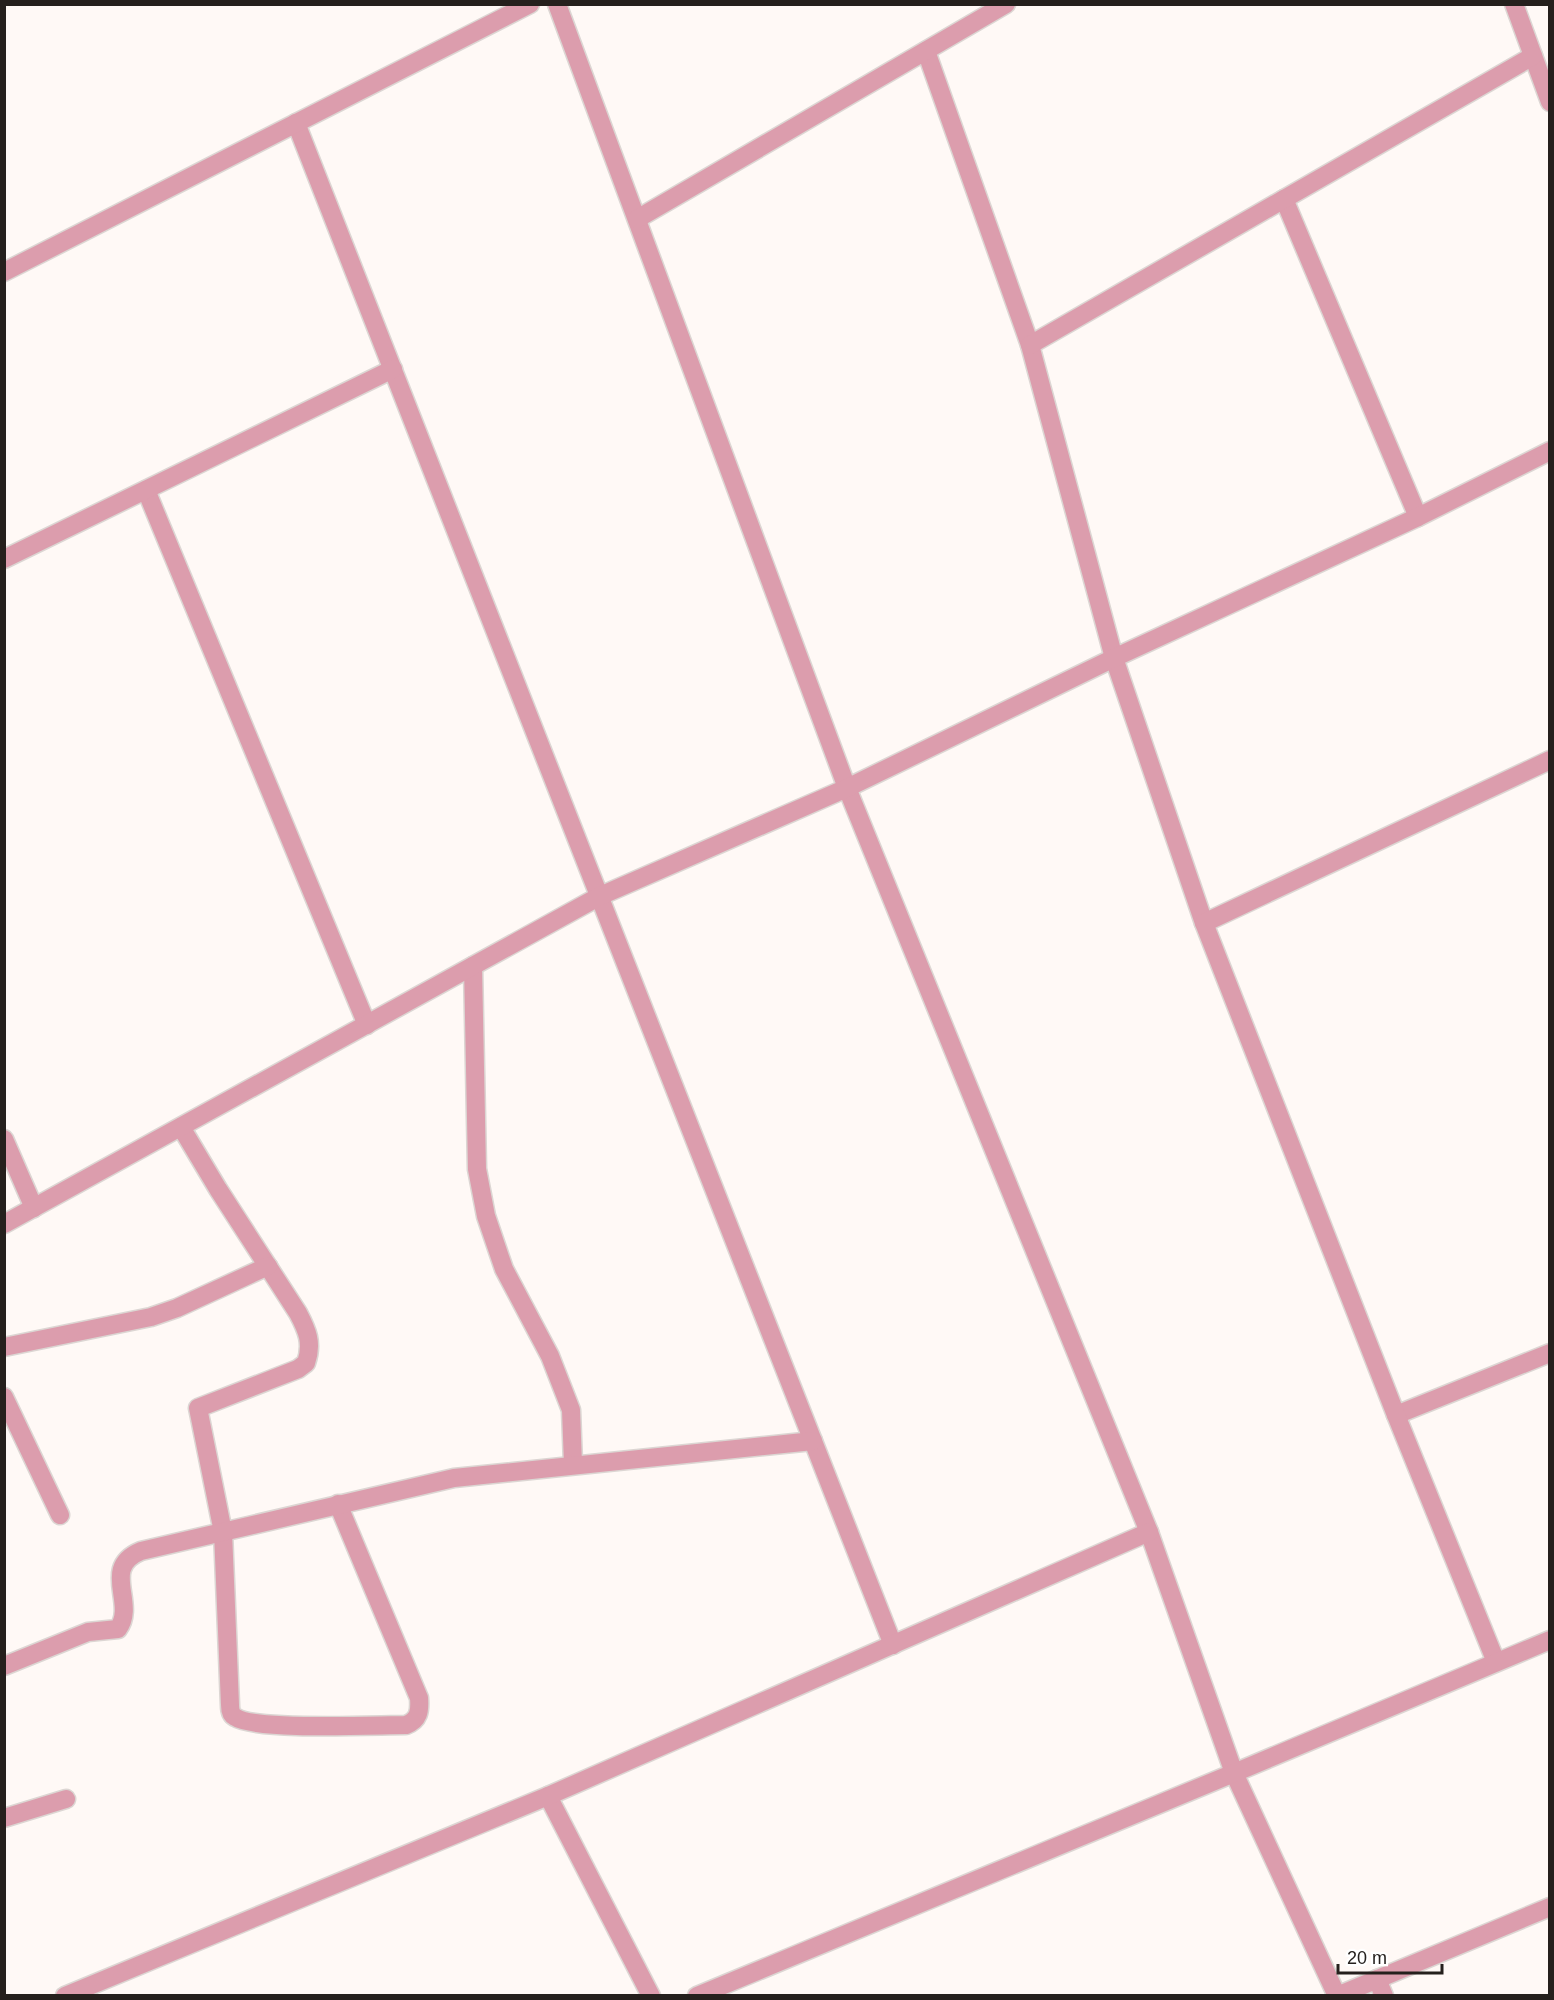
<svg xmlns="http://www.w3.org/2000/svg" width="1554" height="2000" viewBox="0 0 1554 2000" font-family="Arial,sans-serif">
	<rect width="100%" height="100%" fill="#fff9f6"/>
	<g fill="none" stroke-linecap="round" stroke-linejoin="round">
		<g stroke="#dcd6d3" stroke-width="21">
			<g id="minor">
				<polyline points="557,4 847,788 1149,1532 1234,1773 1337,1996"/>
				<polyline points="1514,4 1550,102"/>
				<polyline points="926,51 1030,345 1114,658 1204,923"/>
				<polyline points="296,123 893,1645"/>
				<polyline points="1284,199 1418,517"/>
				<polyline points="637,219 1006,4"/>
				<polyline points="4,272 530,4"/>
				<polyline points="1030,345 1533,56"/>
				<polyline points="146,490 367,1025"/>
				<polyline points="4,559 393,369"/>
				<polyline points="473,966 477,1169 486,1216 504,1269 550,1356 571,1410 573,1464"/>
				<path d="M181,1127l37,62 80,124c9,17 15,30 8,50l-8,6 -100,39 25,124 7,173c0,5 1,10 5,12 20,14 140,8 171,8 13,-5 14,-14 13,-27l-81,-194"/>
				<polyline points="4,1139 34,1208"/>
				<polyline points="4,1224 600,896 847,788 1114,658 1418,517 1550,451"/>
				<polyline points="4,1347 151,1317 177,1308 268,1266"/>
				<polyline points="4,1397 60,1515"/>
				<polyline points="1396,1415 1550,1353"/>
				<polyline points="1496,1662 1396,1415 1204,923 1550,760"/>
				<path d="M4,1666l84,-34 30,-3c19,-26 -18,-61 23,-78l313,-73 359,-37"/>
				<polyline points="548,1796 651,1996"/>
				<polyline points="4,1818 66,1799"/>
				<polyline points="1377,1979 1384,1996"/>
				<polyline points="65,1996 548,1796 1149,1532"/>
				<polyline points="697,1996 1234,1773 1550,1640"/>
			</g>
		</g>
		<g stroke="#dcd6d3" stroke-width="21">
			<polyline id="tertiary" points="1337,1996 1550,1907"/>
		</g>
		<use href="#minor" stroke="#dc9dad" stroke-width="18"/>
		<use href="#tertiary" stroke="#dc9dad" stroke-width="18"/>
	</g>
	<rect width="1554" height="2000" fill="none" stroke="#25201d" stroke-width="12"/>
	<path d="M1338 1964v9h104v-9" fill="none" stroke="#25201d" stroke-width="3"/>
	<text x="1347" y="1964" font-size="18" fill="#25201d" stroke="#ffffff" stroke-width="4.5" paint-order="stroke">20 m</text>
</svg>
